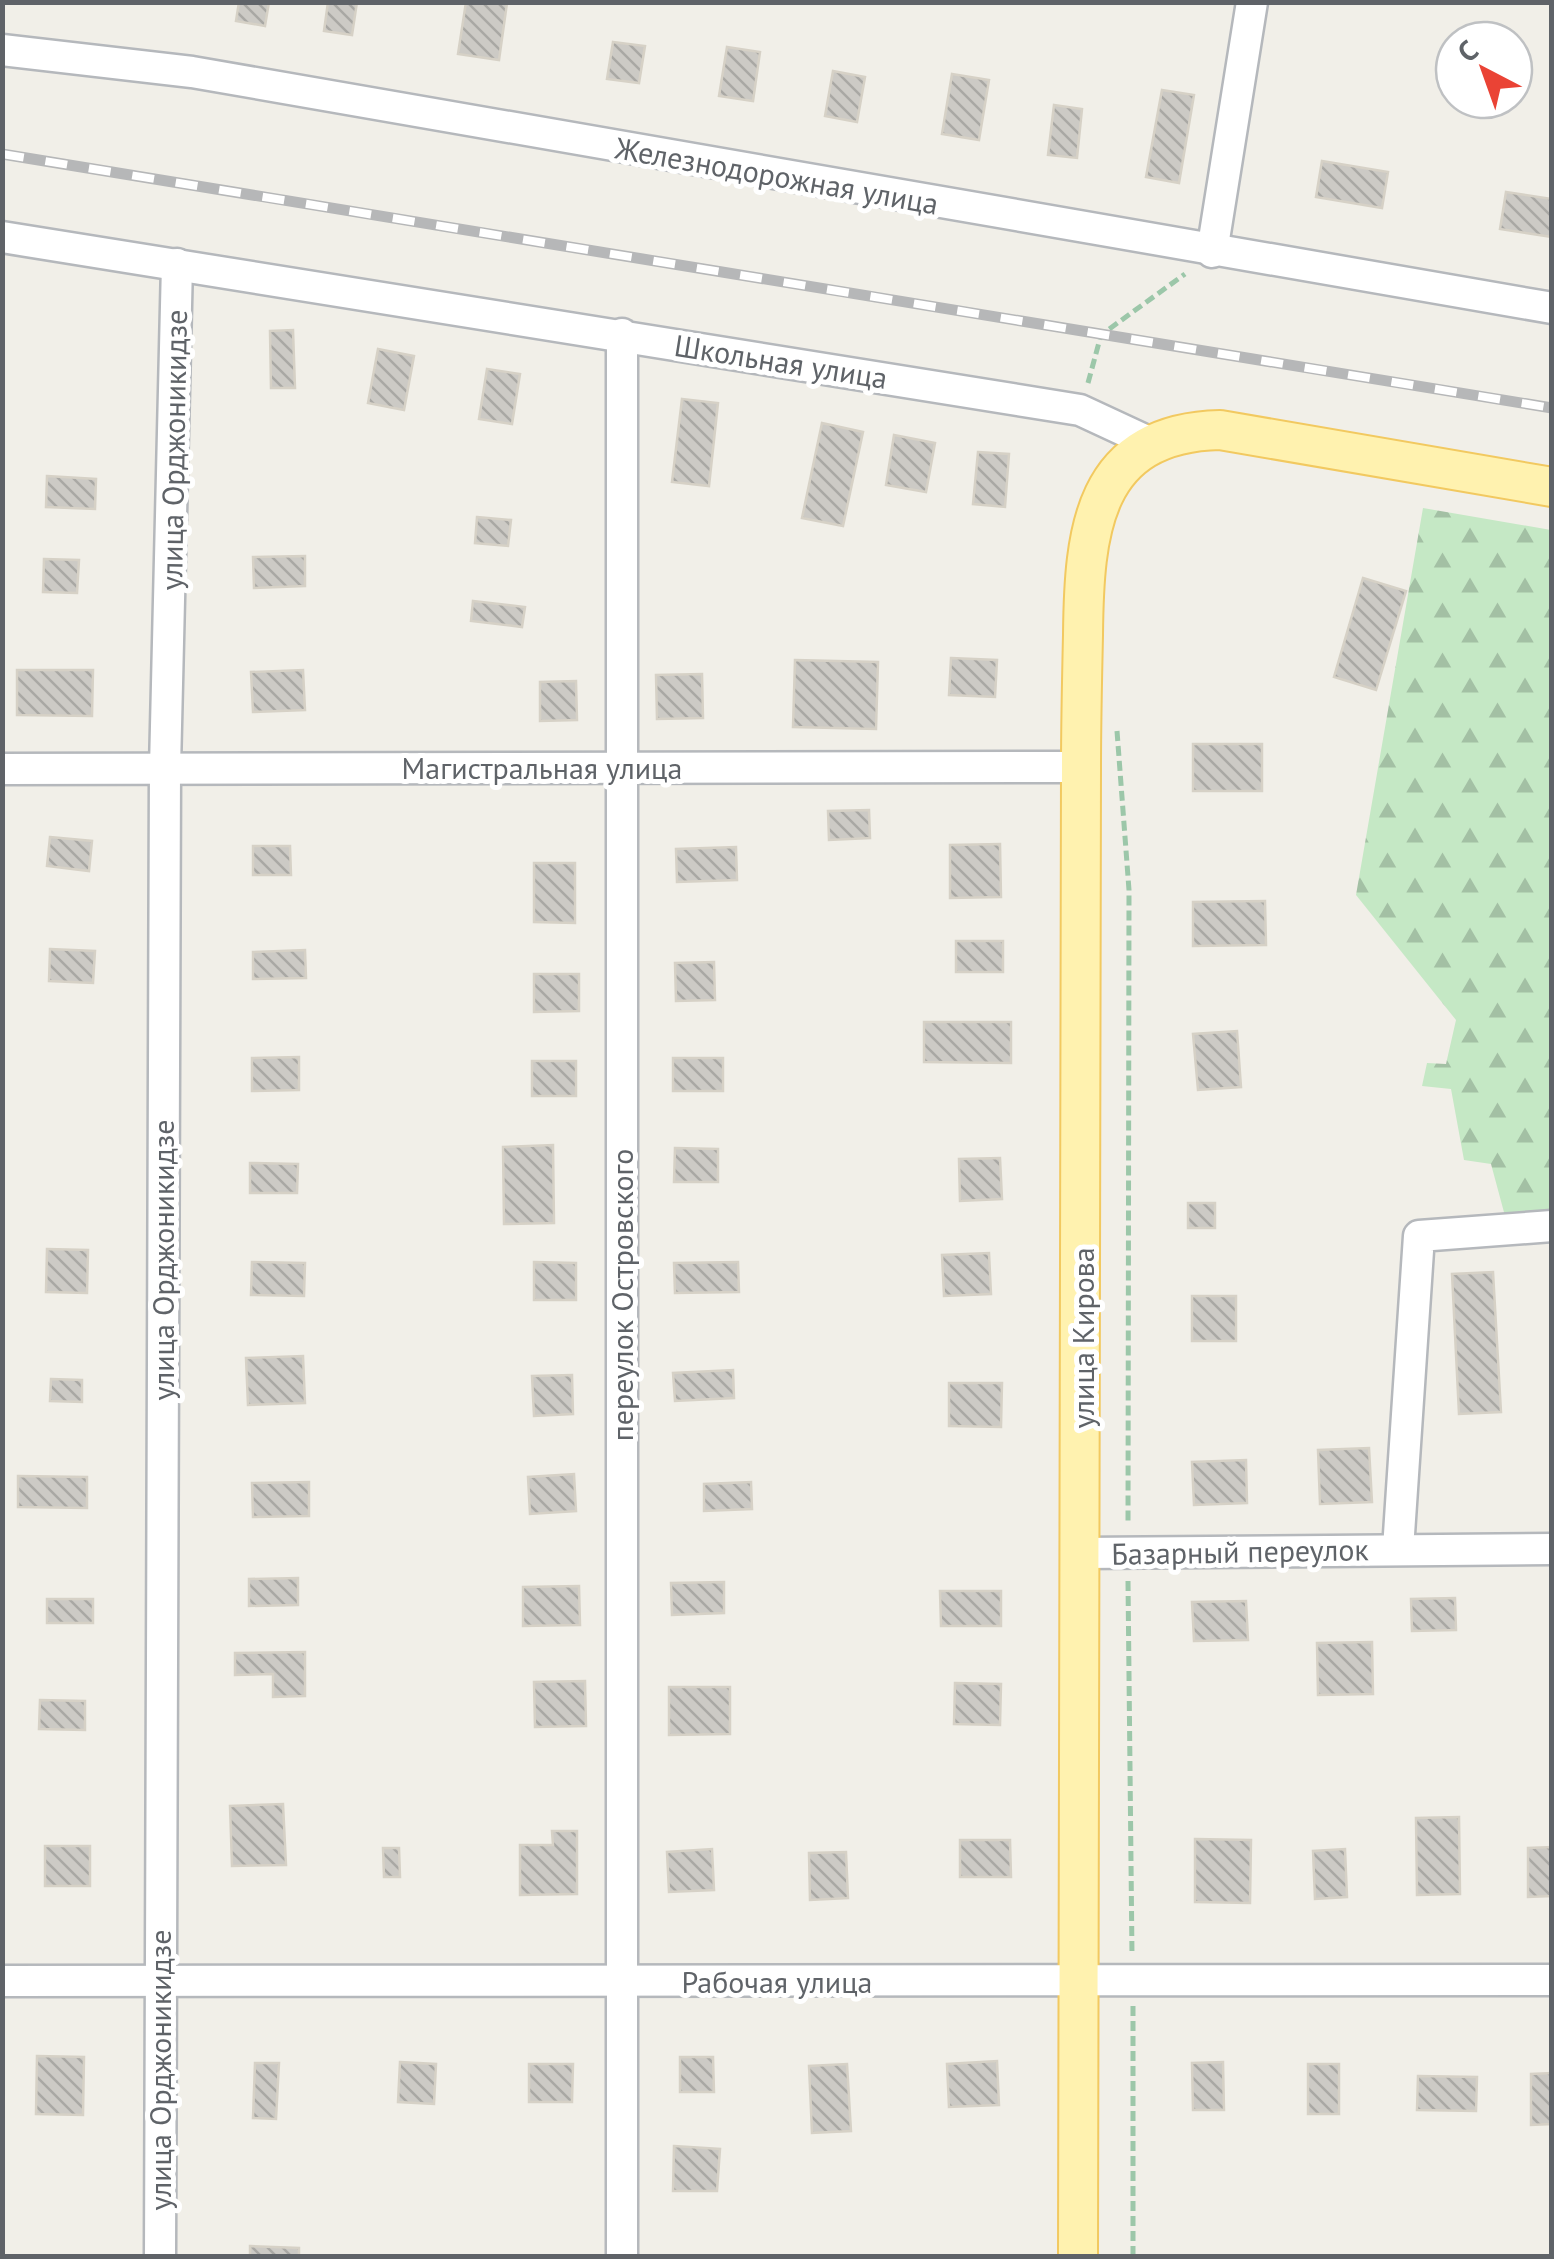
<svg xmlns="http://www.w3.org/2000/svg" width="1554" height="2259" viewBox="0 0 1554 2259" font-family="'PT Sans',sans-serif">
	<defs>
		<pattern id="forest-firs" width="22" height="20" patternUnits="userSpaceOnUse" patternTransform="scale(2.5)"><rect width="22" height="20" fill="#c5e8c5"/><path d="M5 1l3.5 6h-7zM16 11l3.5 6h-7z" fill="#a3c0a4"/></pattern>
		<pattern id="building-back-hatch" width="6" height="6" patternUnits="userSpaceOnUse" patternTransform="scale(2.5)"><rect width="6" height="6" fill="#cccac5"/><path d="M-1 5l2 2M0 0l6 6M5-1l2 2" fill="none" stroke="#a9a8a4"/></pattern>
	</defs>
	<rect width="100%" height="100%" fill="#f1efe8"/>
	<polygon fill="url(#forest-firs)" points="1423,508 1551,530 1551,1216 1505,1216 1491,1164 1464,1160 1451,1089 1422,1086 1427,1063 1446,1064 1456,1020 1356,895"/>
	<g fill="url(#building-back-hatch)" stroke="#d6d1c6" stroke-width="2.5">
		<polygon points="239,2 269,2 265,26 236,21"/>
		<polygon points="328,2 357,2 352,35 324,31"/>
		<polygon points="466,2 507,3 499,60 458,54"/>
		<polygon points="613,42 645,46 639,83 607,79"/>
		<polygon points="727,47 760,52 753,101 719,96"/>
		<polygon points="833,71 865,77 857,122 825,116"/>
		<polygon points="952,74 989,80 979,140 942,134"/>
		<polygon points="1162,90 1194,95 1179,183 1146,177"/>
		<polygon points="1054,105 1082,109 1077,158 1048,155"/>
		<polygon points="1322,161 1388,172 1382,208 1316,197"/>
		<polygon points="1506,192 1552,199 1552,237 1500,229"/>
		<polygon points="293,330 295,388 271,388 270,331"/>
		<polygon points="378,349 414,356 404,410 368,403"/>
		<polygon points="487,369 520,374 512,424 479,419"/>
		<polygon points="682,399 718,403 709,486 672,482"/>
		<polygon points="822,423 863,432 843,526 802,518"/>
		<polygon points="894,435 935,443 926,492 886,485"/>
		<polygon points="978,452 1009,454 1005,507 973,504"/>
		<polygon points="47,476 96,479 95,509 46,507"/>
		<polygon points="477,517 511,520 508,546 475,543"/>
		<polygon points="305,556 305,586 254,588 253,557"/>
		<polygon points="44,559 79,560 77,593 43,592"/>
		<polygon points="1363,578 1406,591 1376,690 1334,677"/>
		<polygon points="473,601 525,607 522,627 471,621"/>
		<polygon points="951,658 997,660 995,697 949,695"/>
		<polygon points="795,660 878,662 876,729 793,727"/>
		<polygon points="17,670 93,670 92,716 17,715"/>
		<polygon points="303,670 305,710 253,712 251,672"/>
		<polygon points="702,674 703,718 657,719 656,675"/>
		<polygon points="576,681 577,720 540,721 540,682"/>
		<rect x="1193" y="744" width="69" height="47"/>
		<polygon points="869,810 870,838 829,840 828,811"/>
		<polygon points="50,837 92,841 89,871 47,866"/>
		<polygon points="1000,844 1001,897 950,898 950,845"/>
		<polygon points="253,846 290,846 291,875 253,875"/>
		<polygon points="736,847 737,880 677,882 676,849"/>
		<polygon points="534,863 575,863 575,923 534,922"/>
		<polygon points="1265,901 1266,945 1193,946 1193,902"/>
		<rect x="956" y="941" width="47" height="31"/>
		<polygon points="50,949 95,951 93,983 49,981"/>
		<polygon points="305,950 306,978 253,979 253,952"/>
		<polygon points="714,962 715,1000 676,1001 675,963"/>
		<polygon points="534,974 579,974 579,1011 534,1012"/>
		<polygon points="924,1022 1011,1022 1011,1063 924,1062"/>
		<polygon points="1237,1031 1241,1087 1198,1090 1193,1034"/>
		<polygon points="299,1057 299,1090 252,1091 252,1058"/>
		<rect x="673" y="1058" width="50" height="33"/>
		<rect x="532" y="1061" width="44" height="35"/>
		<polygon points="553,1145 554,1223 504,1224 503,1147"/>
		<polygon points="675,1148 718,1149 718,1182 674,1182"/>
		<polygon points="1000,1158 1002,1199 960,1201 959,1159"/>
		<polygon points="250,1163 298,1164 297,1193 250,1193"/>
		<rect x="1188" y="1203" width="27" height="25"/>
		<polygon points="47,1249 88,1250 87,1293 46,1292"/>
		<polygon points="989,1253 991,1294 944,1296 942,1255"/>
		<polygon points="252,1262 305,1263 304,1296 251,1295"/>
		<polygon points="534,1262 576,1263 576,1300 534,1300"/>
		<polygon points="738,1262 739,1292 675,1293 674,1263"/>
		<polygon points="1493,1272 1501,1412 1459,1414 1452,1274"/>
		<rect x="1192" y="1296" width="44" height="45"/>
		<polygon points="303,1356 305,1403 248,1405 246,1358"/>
		<polygon points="733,1370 734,1398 675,1401 673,1373"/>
		<polygon points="572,1375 573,1414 534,1416 532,1376"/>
		<polygon points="51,1379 82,1380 82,1402 50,1401"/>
		<polygon points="949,1383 1002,1383 1001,1427 949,1426"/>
		<polygon points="1369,1448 1372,1502 1320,1504 1318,1450"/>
		<polygon points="1246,1460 1247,1503 1194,1505 1192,1462"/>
		<polygon points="574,1474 576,1511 530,1514 528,1477"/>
		<polygon points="18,1476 87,1477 87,1508 18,1507"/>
		<polygon points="309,1482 309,1516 253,1517 252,1483"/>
		<polygon points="751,1482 752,1509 704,1511 704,1484"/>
		<polygon points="298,1578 298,1605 249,1606 249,1579"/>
		<polygon points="724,1582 724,1613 672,1615 671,1583"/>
		<polygon points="579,1586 580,1625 523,1626 523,1587"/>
		<polygon points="940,1591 1001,1591 1001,1626 941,1626"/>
		<polygon points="1455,1598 1456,1630 1412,1631 1411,1599"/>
		<rect x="47" y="1599" width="46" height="24"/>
		<polygon points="1246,1601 1248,1640 1194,1641 1192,1602"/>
		<polygon points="1372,1642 1373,1694 1318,1695 1317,1643"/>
		<polygon points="305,1652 305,1696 273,1697 273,1674 235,1675 235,1653"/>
		<polygon points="585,1681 586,1726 535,1727 534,1682"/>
		<polygon points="955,1683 1001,1684 1000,1725 954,1724"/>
		<polygon points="669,1687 730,1687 730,1734 669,1735"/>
		<polygon points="40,1700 85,1701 85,1730 39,1729"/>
		<polygon points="283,1804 286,1865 232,1866 230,1806"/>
		<polygon points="1459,1817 1460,1894 1417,1895 1416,1818"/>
		<polygon points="552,1831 577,1831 577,1894 520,1895 520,1845 553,1845"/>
		<polygon points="1195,1839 1251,1840 1250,1903 1195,1902"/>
		<polygon points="960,1840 1010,1840 1011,1877 960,1877"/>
		<rect x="45" y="1846" width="45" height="40"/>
		<polygon points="1552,1847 1552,1896 1528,1897 1528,1848"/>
		<polygon points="383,1848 399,1848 400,1877 384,1877"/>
		<polygon points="712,1849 714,1890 669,1892 667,1852"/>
		<polygon points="1345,1849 1347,1897 1315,1899 1313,1851"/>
		<polygon points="846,1852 848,1898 810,1900 809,1853"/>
		<polygon points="37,2056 84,2057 83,2115 36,2114"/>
		<polygon points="680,2057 713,2057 714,2092 680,2092"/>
		<polygon points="997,2061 999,2105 949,2107 947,2064"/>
		<polygon points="400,2062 436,2064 434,2104 398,2102"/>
		<polygon points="1223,2062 1224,2110 1193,2110 1192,2063"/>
		<polygon points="255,2063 279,2063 276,2119 253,2118"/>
		<polygon points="529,2064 573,2064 572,2102 529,2102"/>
		<polygon points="847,2064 851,2131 812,2133 809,2066"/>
		<rect x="1308" y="2064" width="31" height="50"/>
		<polygon points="1552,2073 1552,2124 1531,2125 1531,2074"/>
		<polygon points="1418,2076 1477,2077 1476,2111 1417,2110"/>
		<polygon points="674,2146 720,2149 717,2191 673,2191"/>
		<polygon points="250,2246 299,2248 299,2256 250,2256"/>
	</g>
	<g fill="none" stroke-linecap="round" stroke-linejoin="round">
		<g stroke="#b5b8bc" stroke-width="35">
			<g id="minor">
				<polyline points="2,50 192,72 1552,308"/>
				<polyline points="2,237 1080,410 1151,443"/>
				<polyline points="1212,252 1252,2"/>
				<polyline points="2,769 1081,767"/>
				<polyline points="1398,1549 1419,1236 1552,1226"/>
				<polyline points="1082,1553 1552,1549"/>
				<polyline points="2,1981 1552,1980"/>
				<polyline points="160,2256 165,768 177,264"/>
				<polyline points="622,2256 622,334"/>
			</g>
		</g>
		<g stroke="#f2c960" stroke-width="42">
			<path id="major" d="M1078,2256l3,-1489c0,-44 1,-88 2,-132 1,-103 9,-202 137,-205l332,57"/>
		</g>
		<g stroke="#9cc7a9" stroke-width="5" stroke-dasharray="10 5" stroke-linecap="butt">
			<polyline points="1088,383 1101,335 1185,274"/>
			<polyline points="1117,731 1129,890 1128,1525"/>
			<polyline points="1128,1581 1132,1955"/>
			<polyline points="1133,2256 1133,2006"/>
		</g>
		<use href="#minor" stroke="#fff" stroke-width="30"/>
		<use href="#major" stroke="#fff2af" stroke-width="38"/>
		<g stroke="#b6b7b8" stroke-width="11">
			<polyline id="rail" points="2,154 1552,408"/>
		</g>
		<use href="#rail" stroke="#fff" stroke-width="8" stroke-dasharray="22" stroke-linecap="butt"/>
	</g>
	<g text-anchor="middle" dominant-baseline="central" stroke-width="10" stroke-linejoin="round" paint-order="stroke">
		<g font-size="30" fill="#5f6368" stroke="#fff">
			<text transform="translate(777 175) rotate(10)">Железнодорожная улица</text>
			<text transform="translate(781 361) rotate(9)">Школьная улица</text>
			<text transform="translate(173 450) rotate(-89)">улица Орджоникидзе</text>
			<text x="542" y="767">Магистральная улица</text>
			<text transform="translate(162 1260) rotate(-90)">улица Орджоникидзе</text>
			<text transform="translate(621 1295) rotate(-90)">переулок Островского</text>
			<text transform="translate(1082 1338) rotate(-90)">улица Кирова</text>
			<text transform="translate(1240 1551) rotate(-1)">Базарный переулок</text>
			<text x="777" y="1981">Рабочая улица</text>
			<text transform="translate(159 2070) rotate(-90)">улица Орджоникидзе</text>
		</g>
	</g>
	<rect width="1554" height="2259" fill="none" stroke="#5f6368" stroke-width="10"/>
	<g transform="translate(1484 70) rotate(319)"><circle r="48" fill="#ffffff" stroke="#bfc1c3" stroke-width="2.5"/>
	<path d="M0-8L18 38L0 25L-18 38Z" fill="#ea4335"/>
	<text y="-15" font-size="28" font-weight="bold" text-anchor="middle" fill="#5f6368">С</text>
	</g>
</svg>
